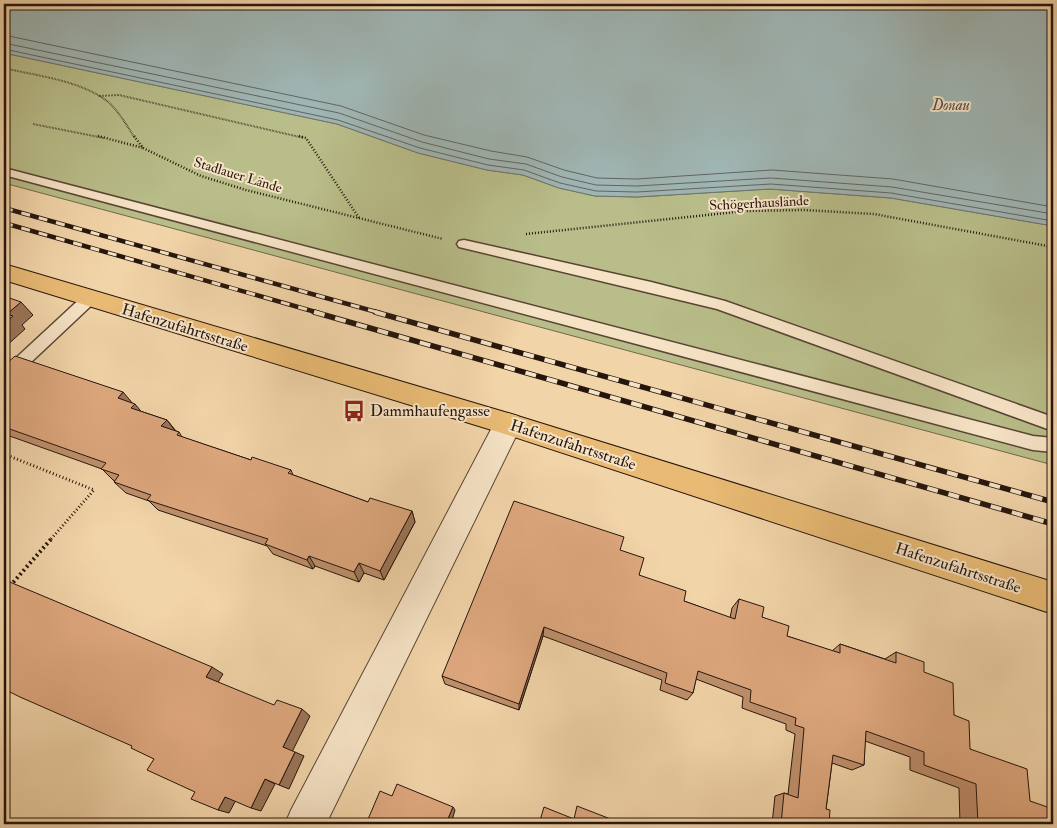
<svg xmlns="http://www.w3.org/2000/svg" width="1057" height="828" viewBox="0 0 1057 828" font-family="'IM FELL Double Pica',serif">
	<rect width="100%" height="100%" fill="#f1d4a8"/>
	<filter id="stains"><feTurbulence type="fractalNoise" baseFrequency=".004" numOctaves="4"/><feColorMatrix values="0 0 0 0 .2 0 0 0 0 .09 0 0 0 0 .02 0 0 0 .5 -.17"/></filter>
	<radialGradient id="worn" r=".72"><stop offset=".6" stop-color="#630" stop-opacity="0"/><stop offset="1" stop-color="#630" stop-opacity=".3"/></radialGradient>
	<polygon fill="#b8bd89" stroke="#6f694b" points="4,53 337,124 418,153 487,170 523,175 559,188 595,196 637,197 770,189 891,198 1053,226 1053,465 4,183"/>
	<polygon fill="#9fb5b3" stroke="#6f7571" points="4,4 1053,4 1053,226 891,198 770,189 637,197 595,196 559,188 523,175 487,170 418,153 337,124 4,53"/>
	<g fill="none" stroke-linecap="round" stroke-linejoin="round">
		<g stroke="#626560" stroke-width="1">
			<polyline points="4,35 341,106 424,135 491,151 527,157 564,170 597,178 637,179 772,170 893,179 1053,207"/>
			<polyline points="4,43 339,113 422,142 489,159 526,164 562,177 596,185 637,186 771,178 892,187 1053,214"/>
			<polyline points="4,49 338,120 420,148 488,165 524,170 560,183 596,191 637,192 771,184 891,193 1053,221"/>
		</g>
		<g stroke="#594534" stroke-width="3">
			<g id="lane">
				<polygon points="4,168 1033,436 1053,438 1053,452 1033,450 4,175"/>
				<polygon points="464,240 651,282 725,301 1053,417 1053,431 717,309 459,247 457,244 459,241"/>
				<polygon points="89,294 94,295 96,299 94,303 10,382 4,384 4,369 84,295"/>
			</g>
		</g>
		<g stroke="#594534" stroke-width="2">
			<polygon id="street" points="508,413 518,416 522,424 326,824 285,824 291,810 498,416"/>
		</g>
		<g stroke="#26150d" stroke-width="2">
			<polygon id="primary" points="4,264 508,413 1053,582 1053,614 508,435 4,280"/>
		</g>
		<g stroke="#26150d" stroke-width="2" stroke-dasharray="0.5 1" stroke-linecap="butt">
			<path d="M4,68c33,8 75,12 103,33 11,9 20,25 28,37"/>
			<polyline points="99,96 119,95 304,138"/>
			<polyline points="33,124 104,138"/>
		</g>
		<g stroke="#26150d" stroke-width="2.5" stroke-dasharray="1 2" stroke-linecap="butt">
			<polyline points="98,136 143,148"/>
			<polyline points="134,136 143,148 201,176 246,190 443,239"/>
			<polyline points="299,136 306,138 359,218"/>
			<polyline points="526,234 745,211 804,210 874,214 1053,247"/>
		</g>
		<polyline stroke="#26150d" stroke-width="3" stroke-dasharray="1 2.5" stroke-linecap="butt" points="4,454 94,490 51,539"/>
		<polyline stroke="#26150d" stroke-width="4" stroke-dasharray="2 3" stroke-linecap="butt" points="10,586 52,538"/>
		<use href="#lane" fill="#f6e3c6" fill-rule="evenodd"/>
		<use href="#street" fill="#f6e3c6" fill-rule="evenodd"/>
		<use href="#primary" fill="#e8ba74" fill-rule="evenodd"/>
		<g stroke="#26150d" stroke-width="4.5">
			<g id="rail-far1">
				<polyline points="4,208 380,313"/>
				<polyline points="4,223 319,313"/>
			</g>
		</g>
		<g stroke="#26150d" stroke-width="5.5">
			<g id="rail">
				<polyline points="314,312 1053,524"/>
				<polyline points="375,312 1053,502"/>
			</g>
		</g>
		<use href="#rail-far1" stroke="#f6e3c6" stroke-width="3" stroke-dasharray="9" stroke-linecap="butt"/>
		<use href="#rail" stroke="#f6e3c6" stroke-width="4" stroke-dasharray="11" stroke-linecap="butt"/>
	</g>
	<g fill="#bf906c" stroke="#26150d">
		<polygon points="4,358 8,362 132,403 140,411 167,420 176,431 179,432 182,437 251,460 291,470 293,475 368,502 412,511 415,522 384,580 364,573 359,582 315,566 313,569 273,554 267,546 158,510 149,501 126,493 114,482 115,481 113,480 102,469 4,434"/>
		<polygon points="639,575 684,601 730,618 732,608 739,599 762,617 787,636 832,651 840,644 885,659 896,652 924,672 954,715 970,749 1030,801 1053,824 960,824 959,788 910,770 910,757 865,741 864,765 852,770 832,763 826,809 829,824 772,824 775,796 784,793 788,794 795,734 786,730 786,724 742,708 743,697 696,679 693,693 687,700 660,690 662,680 543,636 519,710 445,684 442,676"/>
	</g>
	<g fill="#9b7558" stroke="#26150d">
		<polygon points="21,302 33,315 22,325 25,329 4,348 4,324 7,314"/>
		<polygon points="4,358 8,362 4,367"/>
		<polygon points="123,392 134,405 118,398"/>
		<polygon points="135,404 145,416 131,408"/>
		<polygon points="167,420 176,432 161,426"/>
		<polygon points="412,511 415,522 384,580 380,571"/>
		<polygon points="309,556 315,566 313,569 307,560"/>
		<polygon points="359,563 364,573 359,582 354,572"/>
		<polygon points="544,627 543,636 519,710 519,704"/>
		<polygon points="212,667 223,674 217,684 206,677"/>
		<polygon points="302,709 310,716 292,752 283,747"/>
		<polygon points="295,752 304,756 289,789 279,785"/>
		<polygon points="265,779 275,784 261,811 251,808"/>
		<polygon points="225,797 236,800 229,813 218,810"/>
		<polygon points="453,807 455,810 451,824 447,821"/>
	</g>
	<g fill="#dea77e" stroke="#26150d">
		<polygon points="4,296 21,302 7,314 13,316 4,324"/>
		<polygon points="15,356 123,392 118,398 135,404 131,408 167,420 161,426 179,432 177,435 251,460 252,457 291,470 288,473 368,502 370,498 412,511 380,571 359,563 354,572 309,556 307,560 265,544 268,539 147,500 151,495 114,482 119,475 101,469 106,463 4,427 4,366"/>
		<polygon points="514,501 624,537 620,550 644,558 639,575 686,591 684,601 735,619 739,599 764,607 762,617 789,626 787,636 840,653 840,644 896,663 896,652 924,662 924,672 953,683 954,715 969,721 970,749 1027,769 1030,801 1053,809 1053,824 978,824 976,784 924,765 924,752 866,731 864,765 833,755 826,809 830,810 829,824 781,824 784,793 798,798 804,728 795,725 796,718 750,702 751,690 698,671 693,693 665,683 667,673 544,627 519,704 442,676"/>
		<polygon points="5,580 212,667 206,677 274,705 277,700 302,709 283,747 295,752 279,785 265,779 251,808 225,797 218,810 191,799 195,792 147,770 154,759 131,748 132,746 20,697 4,689 4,581"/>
		<polygon points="397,784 453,807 447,821 454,824 366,824 380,791 392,796"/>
		<polygon points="577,806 608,818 622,824 539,824 544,807 574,819"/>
	</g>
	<defs>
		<g id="bus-bare" transform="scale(1.725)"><path d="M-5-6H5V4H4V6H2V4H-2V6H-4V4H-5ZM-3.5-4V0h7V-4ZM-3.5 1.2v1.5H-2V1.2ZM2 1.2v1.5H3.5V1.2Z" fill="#8f2418" stroke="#f6e3c6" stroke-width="2.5" paint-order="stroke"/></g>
	</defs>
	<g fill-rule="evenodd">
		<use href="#bus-bare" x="354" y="411"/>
	</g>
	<g text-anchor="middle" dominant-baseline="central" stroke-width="4" stroke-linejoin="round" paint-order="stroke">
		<g font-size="14" fill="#26150d" stroke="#f6e3c6">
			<text transform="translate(238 175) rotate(17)">Stadlauer Lände</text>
			<text transform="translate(759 203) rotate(-3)">Schögerhauslände</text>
		</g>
		<g font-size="15" font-style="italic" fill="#504d47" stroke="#f6e3c6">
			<text x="951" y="105">Donau</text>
		</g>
		<g font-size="16" fill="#26150d" stroke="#f6e3c6">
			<text transform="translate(185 328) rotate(17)">Hafenzufahrtsstraße</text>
			<text transform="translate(573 445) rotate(18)">Hafenzufahrtsstraße</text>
			<text transform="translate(958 568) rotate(18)">Hafenzufahrtsstraße</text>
		</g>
		<g font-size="16" fill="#26150d" stroke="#f6e3c6" text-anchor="start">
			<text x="370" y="411">Dammhaufengasse</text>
		</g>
	</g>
	<rect width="1057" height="828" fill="none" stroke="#f1d4a8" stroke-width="20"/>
	<rect x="5" y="5" width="1047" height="818" fill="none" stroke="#26150d" stroke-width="2.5"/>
	<rect x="10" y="10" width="1037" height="808" fill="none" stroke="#26150d"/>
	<rect width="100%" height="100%" filter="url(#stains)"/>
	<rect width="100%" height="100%" fill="url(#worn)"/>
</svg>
